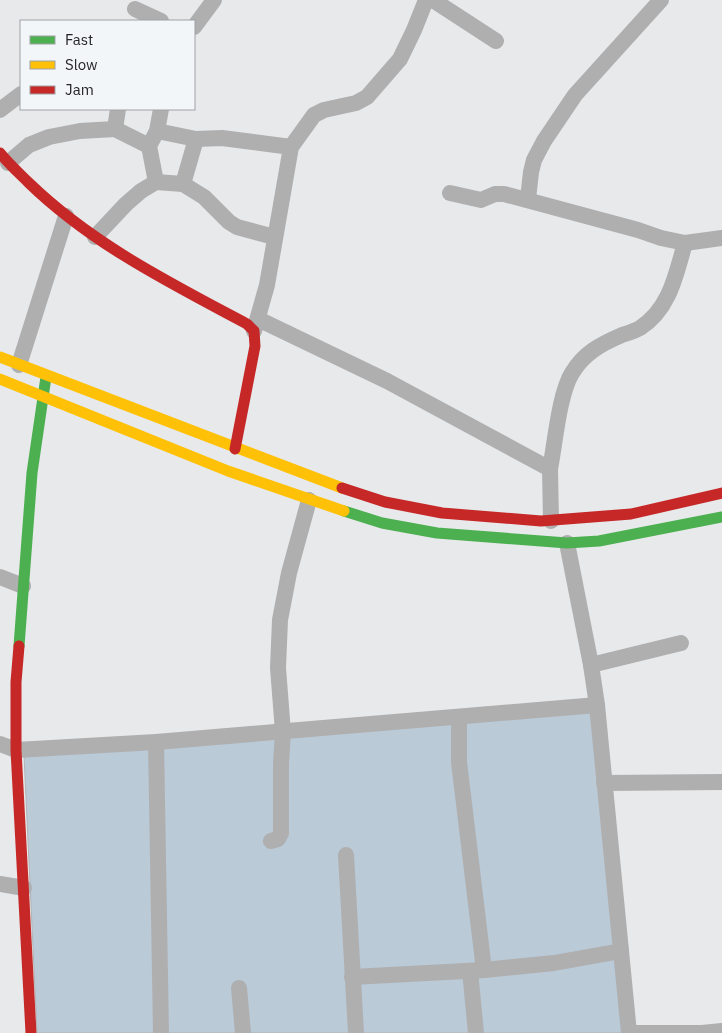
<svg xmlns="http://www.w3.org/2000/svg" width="722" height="1033" viewBox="0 0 722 1033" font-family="'IBM Plex Sans',sans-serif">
	<rect width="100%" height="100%" fill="#e7e9eb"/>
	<polygon fill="#bacad7" stroke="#b2b3b5" points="597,705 629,1033 37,1033 24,755"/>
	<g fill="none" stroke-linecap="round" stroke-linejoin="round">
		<g stroke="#afafb0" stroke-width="16">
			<polyline points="433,0 496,41"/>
			<polyline points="135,9 161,21"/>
			<polyline points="194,27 214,0"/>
			<polyline points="0,110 21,94"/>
			<polyline points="115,129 118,109"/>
			<polyline points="157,131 196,139 222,138 291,147"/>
			<polyline points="8,163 29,145 49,137 80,131 115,129 149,146"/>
			<polyline points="156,182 149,146 157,131 161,109"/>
			<polyline points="183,184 196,139"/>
			<polyline points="450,193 481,200 495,194 504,194 638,230 661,238 685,243 722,238"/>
			<polyline points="528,199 531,172 534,160 544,141 575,95 661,0"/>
			<polyline points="95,237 126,204 141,191 156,182 183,184 204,197 229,222 237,227 274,237"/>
			<polyline points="258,319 387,381 550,469 551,521"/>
			<polyline points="254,331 267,285 291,147 314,115 324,110 356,103 367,97 400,59 414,30 426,0"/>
			<polyline points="19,365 66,216"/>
			<path d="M550,469c5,-25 9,-75 22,-96 12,-20 29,-29 50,-38 6,-2 13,-4 18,-7 30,-19 36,-54 45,-85"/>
			<polyline points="567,543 591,665 597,705 629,1033 702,1033 722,1031"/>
			<polyline points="0,577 23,586"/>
			<polyline points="591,665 681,643"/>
			<polyline points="459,717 459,762 484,970"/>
			<polyline points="156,742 161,1033"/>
			<polyline points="0,744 16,750 156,742 597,705"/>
			<polyline points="604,783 722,782"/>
			<polyline points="271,841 278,839 281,833 281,763 283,732 278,668 280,620 289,573 309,500"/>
			<polyline points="346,855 356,1033"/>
			<polyline points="0,884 24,888"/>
			<polyline points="470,971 476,1033"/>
			<polyline points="352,977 484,970 554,963 621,951"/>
			<polyline points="239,988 243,1033"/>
		</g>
		<g stroke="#4caf50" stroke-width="11">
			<polyline points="344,511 382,523 437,533 567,543 599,541 722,517"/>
			<polyline points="19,646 32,473 46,377"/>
		</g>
		<g stroke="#ffc107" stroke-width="11">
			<polyline points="0,357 342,488"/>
			<polyline points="0,379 228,471 344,511"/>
		</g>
		<g stroke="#c62828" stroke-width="11">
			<path d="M0,153c9,11 19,20 29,30 63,61 141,100 218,141l7,7 1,15 -20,103"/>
			<polyline points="342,488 385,502 442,513 541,521 631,514 722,493"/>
			<polyline points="19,646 16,682 16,750 31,1033"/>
		</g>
	</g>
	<rect x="20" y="20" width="175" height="90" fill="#f3f6f9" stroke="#a0a2a4"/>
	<rect x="30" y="36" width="25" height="8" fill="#4caf50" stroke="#a0a2a4"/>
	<text x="65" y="45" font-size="15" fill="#232425">Fast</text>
	<rect x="30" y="61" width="25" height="8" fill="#ffc107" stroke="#a0a2a4"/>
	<text x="65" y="70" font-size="15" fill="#232425">Slow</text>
	<rect x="30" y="86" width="25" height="8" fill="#c62828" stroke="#a0a2a4"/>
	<text x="65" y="95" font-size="15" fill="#232425">Jam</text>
</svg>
